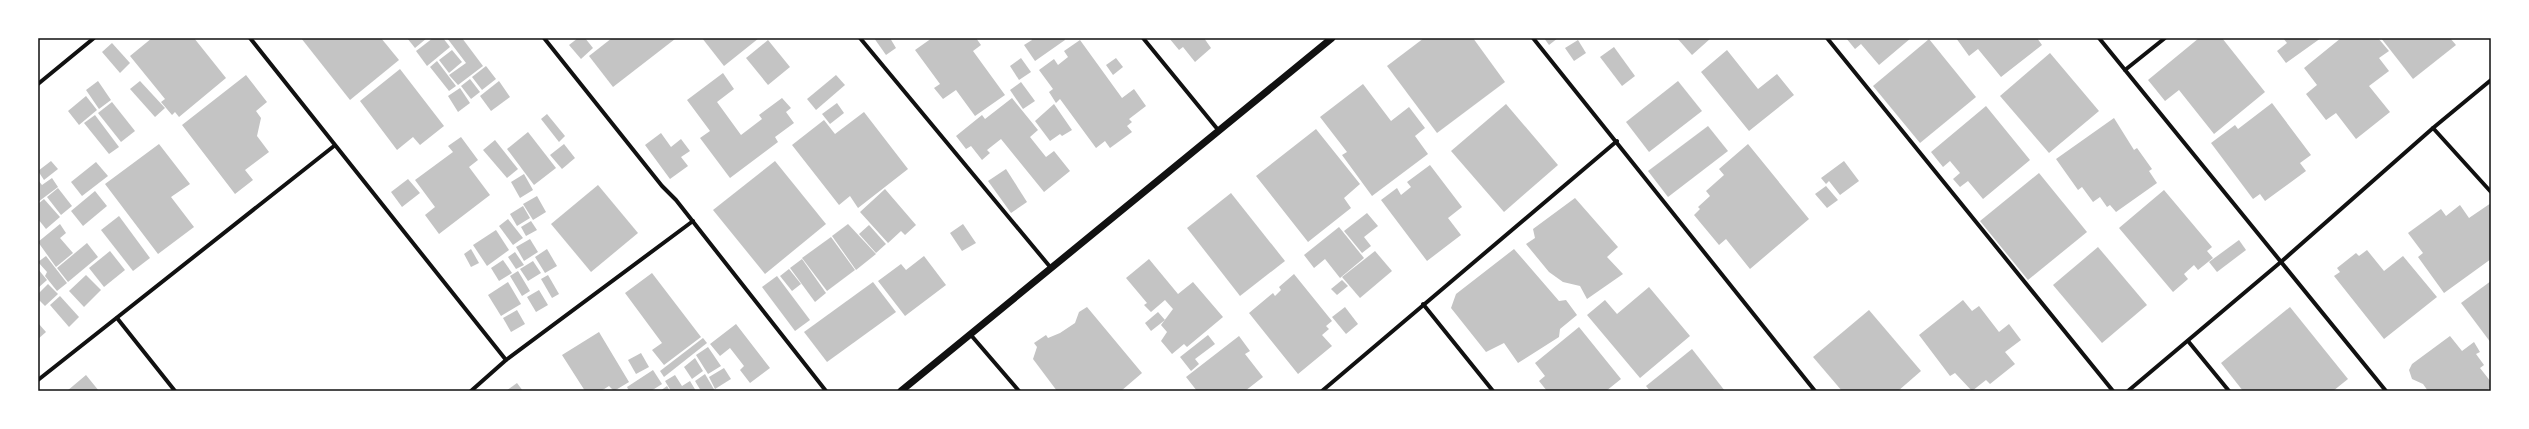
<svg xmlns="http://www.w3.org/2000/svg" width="2529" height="429" viewBox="0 0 2529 429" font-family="'Exo 2',sans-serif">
	<rect width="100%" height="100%" fill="#fff"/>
	<g fill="#c4c4c4">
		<polygon points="152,38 194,38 226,78 179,117 175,112 172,115 161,102 165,99 130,56"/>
		<polygon points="301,38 381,38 399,60 350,100"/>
		<polygon points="407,38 427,38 415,48"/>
		<polygon points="433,38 443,38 450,47 427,66 416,51"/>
		<polygon points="447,38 462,38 483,66 458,85 449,75 466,63"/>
		<polygon points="578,38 585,38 593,48 581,59 569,45"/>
		<polygon points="612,38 674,38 675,39 613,87 589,56"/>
		<polygon points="702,38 759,38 724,66"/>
		<polygon points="874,38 890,38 896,48 886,55"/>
		<polygon points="932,38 976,38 981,45 973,51 1005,95 975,116 956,90 943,99 934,88 940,84 915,50"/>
		<polygon points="1031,38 1064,38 1065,40 1035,61 1024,45 1032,40"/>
		<polygon points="1169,38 1204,38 1211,48 1195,62 1183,47 1179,50"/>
		<polygon points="1424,38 1473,38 1505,82 1437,133 1387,66"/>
		<polygon points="1544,38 1558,38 1549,45"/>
		<polygon points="1677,38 1711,38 1692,55"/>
		<polygon points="1846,38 1911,38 1879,65 1861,44 1855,49"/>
		<polygon points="1956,38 2037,38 2042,45 2001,77 1978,49 1969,56"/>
		<polygon points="2199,38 2222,38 2265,92 2214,134 2179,90 2165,101 2148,80"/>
		<polygon points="2283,38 2321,38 2286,63 2277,51 2287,43"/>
		<polygon points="2341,38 2378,38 2389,51 2379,58 2389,71 2369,86 2390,112 2356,139 2336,113 2326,120 2306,94 2317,85 2304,68"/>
		<polygon points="2381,38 2450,38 2456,45 2413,79"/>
		<polygon points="1929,39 1976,97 1920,143 1873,86"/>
		<polygon points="768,40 790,67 768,85 746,58"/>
		<polygon points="1080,40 1122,98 1134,89 1146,106 1129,119 1132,122 1127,126 1132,132 1110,148 1105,141 1096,148 1060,99 1056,103 1049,92 1053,89 1039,70 1054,59 1058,65 1068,57 1064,51"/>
		<polygon points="1578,40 1586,53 1574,61 1565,48"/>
		<polygon points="112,43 130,63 120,73 102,52"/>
		<polygon points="1614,47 1635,76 1622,86 1600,57"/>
		<polygon points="452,50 462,62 449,73 439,60"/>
		<polygon points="1727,50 1758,89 1777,74 1794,95 1749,131 1701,72"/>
		<polygon points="2050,53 2099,111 2049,153 2000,96"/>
		<polygon points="1021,58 1031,72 1019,80 1010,66"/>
		<polygon points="1116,58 1123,67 1113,75 1106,65"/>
		<polygon points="437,61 456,86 449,91 430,67"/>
		<polygon points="486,66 496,79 482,90 472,77"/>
		<polygon points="400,69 444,126 420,145 413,137 397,150 360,101"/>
		<polygon points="723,73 734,89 717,102 741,135 762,119 759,115 782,98 791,108 786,112 794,123 775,137 778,142 730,178 700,138 710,131 687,100"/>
		<polygon points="246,75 267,102 256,111 261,118 257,136 269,152 245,170 253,180 235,194 182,125"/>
		<polygon points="836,75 845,85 816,110 807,99"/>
		<polygon points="470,79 480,92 471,99 461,86"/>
		<polygon points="98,81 111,100 99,109 86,90"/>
		<polygon points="140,81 165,108 155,117 130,89"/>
		<polygon points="499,81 510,97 491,111 480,96"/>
		<polygon points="1678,81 1702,111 1649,152 1626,122"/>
		<polygon points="1021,82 1035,101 1023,109 1010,90"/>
		<polygon points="1363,84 1391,121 1409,107 1425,128 1415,136 1428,154 1372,196 1342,155 1347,152 1320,117"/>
		<polygon points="460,88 470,103 458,112 448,96"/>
		<polygon points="86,96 97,110 79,125 68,111"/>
		<polygon points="1012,98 1038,130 1030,137 1046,157 1054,151 1070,171 1044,192 1001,139 987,150 990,153 982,160 971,146 966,149 956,136 982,115 985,119"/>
		<polygon points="112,102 135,131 121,142 98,113"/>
		<polygon points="837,103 844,113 830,124 822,114"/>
		<polygon points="2272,103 2311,155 2300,163 2306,171 2265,201 2260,194 2253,199 2211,143 2235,125 2238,129"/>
		<polygon points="1054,104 1072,130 1062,136 1060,134 1050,141 1035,121"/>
		<polygon points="1506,104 1558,165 1504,212 1451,151"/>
		<polygon points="1986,106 2030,160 1983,199 1968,181 1960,187 1953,179 1960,173 1950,161 1943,167 1931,152"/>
		<polygon points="864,112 908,169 858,208 850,196 839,205 792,145 824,120 835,134"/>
		<polygon points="547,114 565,136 559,142 541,119"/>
		<polygon points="95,115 119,147 109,154 84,123"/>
		<polygon points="2114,118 2134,150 2137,148 2152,169 2149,171 2157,183 2116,212 2110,205 2107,207 2100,197 2093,202 2082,187 2078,190 2056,159"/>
		<polygon points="1708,126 1728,151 1668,197 1648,171"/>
		<polygon points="1316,129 1360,184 1344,198 1351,208 1308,242 1256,176"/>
		<polygon points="528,132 556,168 534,185 507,149"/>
		<polygon points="661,133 671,147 681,139 690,151 681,157 688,166 670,179 645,145"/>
		<polygon points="461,137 478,160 469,167 490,195 439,234 425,215 435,207 415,180 453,152 448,146"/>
		<polygon points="495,140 518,169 507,178 483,150"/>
		<polygon points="159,144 190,184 171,197 194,227 158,254 105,184"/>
		<polygon points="564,144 575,158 562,169 550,155"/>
		<polygon points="1748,144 1809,219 1750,269 1726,239 1719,245 1694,215 1700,209 1698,207 1710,196 1706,191 1724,175 1719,169"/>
		<polygon points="51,161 58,169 44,180 38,171"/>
		<polygon points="775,161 826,224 765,274 713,210"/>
		<polygon points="1844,161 1859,181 1840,195 1829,181 1826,184 1821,178"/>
		<polygon points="96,162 108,176 82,196 71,182"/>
		<polygon points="1430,165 1462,207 1448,218 1461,235 1427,261 1381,200 1397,188 1401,195 1411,187 1407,182"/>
		<polygon points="1006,169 1027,202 1011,213 988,181"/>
		<polygon points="2039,173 2087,232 2028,280 1980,221"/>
		<polygon points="524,174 533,190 520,198 511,182"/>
		<polygon points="52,178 58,187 38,202 38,180 42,185"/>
		<polygon points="408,179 420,193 402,207 391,192"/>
		<polygon points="598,185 638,233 591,272 551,224"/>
		<polygon points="1826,186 1838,200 1827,208 1815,194"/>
		<polygon points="58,188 72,206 61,215 47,197"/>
		<polygon points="885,189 916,225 905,235 901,231 888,243 860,212"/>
		<polygon points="2164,190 2212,247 2207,251 2213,258 2198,270 2194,265 2184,274 2188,279 2173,292 2119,228"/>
		<polygon points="95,191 107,206 83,226 71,211"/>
		<polygon points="1231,193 1285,261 1240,296 1187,228"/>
		<polygon points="537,196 546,212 533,220 523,204"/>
		<polygon points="1575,198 1618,247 1607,257 1623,274 1587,299 1580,286 1563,282 1549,272 1526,244 1535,238 1533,229"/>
		<polygon points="44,199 60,217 46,229 38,219 38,204"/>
		<polygon points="2491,203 2491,259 2444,293 2418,257 2423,253 2408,233 2441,209 2446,216 2460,205 2469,218"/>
		<polygon points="523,206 530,218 517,226 510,214"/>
		<polygon points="1367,213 1378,226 1364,237 1371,246 1362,253 1344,231"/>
		<polygon points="119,216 150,258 133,271 101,230"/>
		<polygon points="508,219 523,238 513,245 499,226"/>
		<polygon points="531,221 537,230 526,236 521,227"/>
		<polygon points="60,224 66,233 60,238 73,253 56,267 38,242"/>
		<polygon points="848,224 876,254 856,270 832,236"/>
		<polygon points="963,224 976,243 962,251 950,233"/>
		<polygon points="869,225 886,244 876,253 859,234"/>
		<polygon points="1339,227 1364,258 1340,278 1325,259 1314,268 1304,255"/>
		<polygon points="496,230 509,250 487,266 473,245"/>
		<polygon points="831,237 855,270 827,291 802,258"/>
		<polygon points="530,239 538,252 524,261 516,247"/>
		<polygon points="2239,240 2246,250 2217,272 2209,262"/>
		<polygon points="87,243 98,257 68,282 57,268"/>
		<polygon points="2098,247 2147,305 2102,343 2053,285"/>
		<polygon points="471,249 479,263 471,267 464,254"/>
		<polygon points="547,249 557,266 545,273 535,257"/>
		<polygon points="1514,249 1559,301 1566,300 1577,315 1560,329 1559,337 1518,363 1504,343 1486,352 1451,308 1456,294"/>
		<polygon points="2367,250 2384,271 2403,256 2437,297 2384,339 2334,276 2340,272 2337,268 2356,253 2359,256"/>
		<polygon points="110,251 125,270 104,287 89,268"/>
		<polygon points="1375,251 1392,271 1360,298 1342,277"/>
		<polygon points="515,252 524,265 516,269 508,257"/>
		<polygon points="46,256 67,283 57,291 45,276 47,272 38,262"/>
		<polygon points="924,256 946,285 905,316 878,281 901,264 906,270"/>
		<polygon points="802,259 826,293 815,302 790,268"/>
		<polygon points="1149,259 1178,294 1193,282 1223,317 1187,347 1184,344 1172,354 1161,341 1167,332 1161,325 1173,309 1165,300 1151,312 1144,305 1147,303 1126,278"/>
		<polygon points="503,260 512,273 499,281 491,268"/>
		<polygon points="533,261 541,273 528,281 520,269"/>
		<polygon points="38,269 47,280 38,288"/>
		<polygon points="789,269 801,284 792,291 780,276"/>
		<polygon points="518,271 530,291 522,296 510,276"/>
		<polygon points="652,273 701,337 664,365 652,350 662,343 625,293"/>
		<polygon points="1294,274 1332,321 1326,326 1329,329 1322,335 1332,346 1298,374 1249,313 1273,293 1275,296 1281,290 1279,287"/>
		<polygon points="86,275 101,290 84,307 69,291"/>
		<polygon points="548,275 559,294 552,298 541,279"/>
		<polygon points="777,276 810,320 795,331 762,287"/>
		<polygon points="1342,280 1348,286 1337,295 1331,289"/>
		<polygon points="2491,281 2491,343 2461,303"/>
		<polygon points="508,282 521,304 501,316 488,295"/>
		<polygon points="873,282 896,312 827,362 804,332"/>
		<polygon points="48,284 58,294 45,306 38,299 38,294"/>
		<polygon points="1649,287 1690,336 1640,378 1587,315 1605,300 1617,314"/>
		<polygon points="539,290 548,305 536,312 527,297"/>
		<polygon points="60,296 79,317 69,327 50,305"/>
		<polygon points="1963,300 1972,311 1979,306 1999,332 2009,324 2021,340 2005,352 2015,364 1990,384 1986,380 1972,391 1955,373 1950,376 1919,335"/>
		<polygon points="1087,307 1142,373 1121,391 1057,391 1033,359 1037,347 1034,343 1046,335 1048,338 1060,333 1075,323 1079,312"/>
		<polygon points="1345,307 1358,324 1346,334 1332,317"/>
		<polygon points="2290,307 2348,379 2333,391 2243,391 2221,363"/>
		<polygon points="517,310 525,324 511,332 503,318"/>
		<polygon points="1869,310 1921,371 1898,391 1842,391 1813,357"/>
		<polygon points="1158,312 1165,320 1151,331 1145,323"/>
		<polygon points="38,323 46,332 38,339"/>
		<polygon points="736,324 770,368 750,383 740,370 744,366 730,348 720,356 710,344"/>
		<polygon points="1579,327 1621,379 1606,391 1547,391 1539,381 1545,376 1535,363"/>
		<polygon points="599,332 629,382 614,391 609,386 601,391 585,391 562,355"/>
		<polygon points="1208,335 1215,344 1195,359 1199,364 1191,371 1180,357"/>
		<polygon points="1239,336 1250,351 1245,354 1263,377 1245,391 1197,391 1186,377"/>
		<polygon points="2450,336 2462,351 2474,342 2480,352 2476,354 2484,365 2480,368 2491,382 2491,387 2486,391 2428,391 2423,384 2412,379 2409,370 2412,364"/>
		<polygon points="703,338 707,343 664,377 660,371"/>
		<polygon points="708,347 721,366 708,374 696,355"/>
		<polygon points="1692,349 1725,391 1650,391 1646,386"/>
		<polygon points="641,353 649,367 636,374 628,360"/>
		<polygon points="695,358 703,371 692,379 684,367"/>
		<polygon points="724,368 731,379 715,389 709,377"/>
		<polygon points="653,370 662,384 651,391 629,391 627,387"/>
		<polygon points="705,374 715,391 701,391 695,381"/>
		<polygon points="86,375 99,391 67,391"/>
		<polygon points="675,375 682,386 690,381 696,391 671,391 665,381"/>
		<polygon points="517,383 523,391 506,391"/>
		<polygon points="667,386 670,391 660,391"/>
	</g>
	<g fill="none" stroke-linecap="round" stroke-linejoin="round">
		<g stroke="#111" stroke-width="4">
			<polyline points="250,38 506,360"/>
			<polyline points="544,38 662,186 676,200 826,391"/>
			<polyline points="860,38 1051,268"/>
			<polyline points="1143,38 1219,131"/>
			<polyline points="1533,38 1815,391"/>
			<polyline points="1827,38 2113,391"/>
			<polyline points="2099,38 2386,391"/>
			<polyline points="2125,70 2165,38"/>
			<polyline points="38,84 94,38"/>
			<polyline points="2433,128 2491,192"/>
			<polyline points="1423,304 1493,391"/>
			<polyline points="117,318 175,391"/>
			<polyline points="970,334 1019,391"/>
			<polyline points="2188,341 2229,391"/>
			<polyline points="38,380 334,146"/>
			<polyline points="471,391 506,360 693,221"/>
			<polyline points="1322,391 1617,141"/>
			<polyline points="2128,391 2282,261 2433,128 2491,80"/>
		</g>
		<polyline stroke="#111" stroke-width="7" points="901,391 1332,38"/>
	</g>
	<rect width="2529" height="429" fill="none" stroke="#ffffff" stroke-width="78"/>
	<rect x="39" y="39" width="2451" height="351" fill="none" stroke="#111" stroke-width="1.5"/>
</svg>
